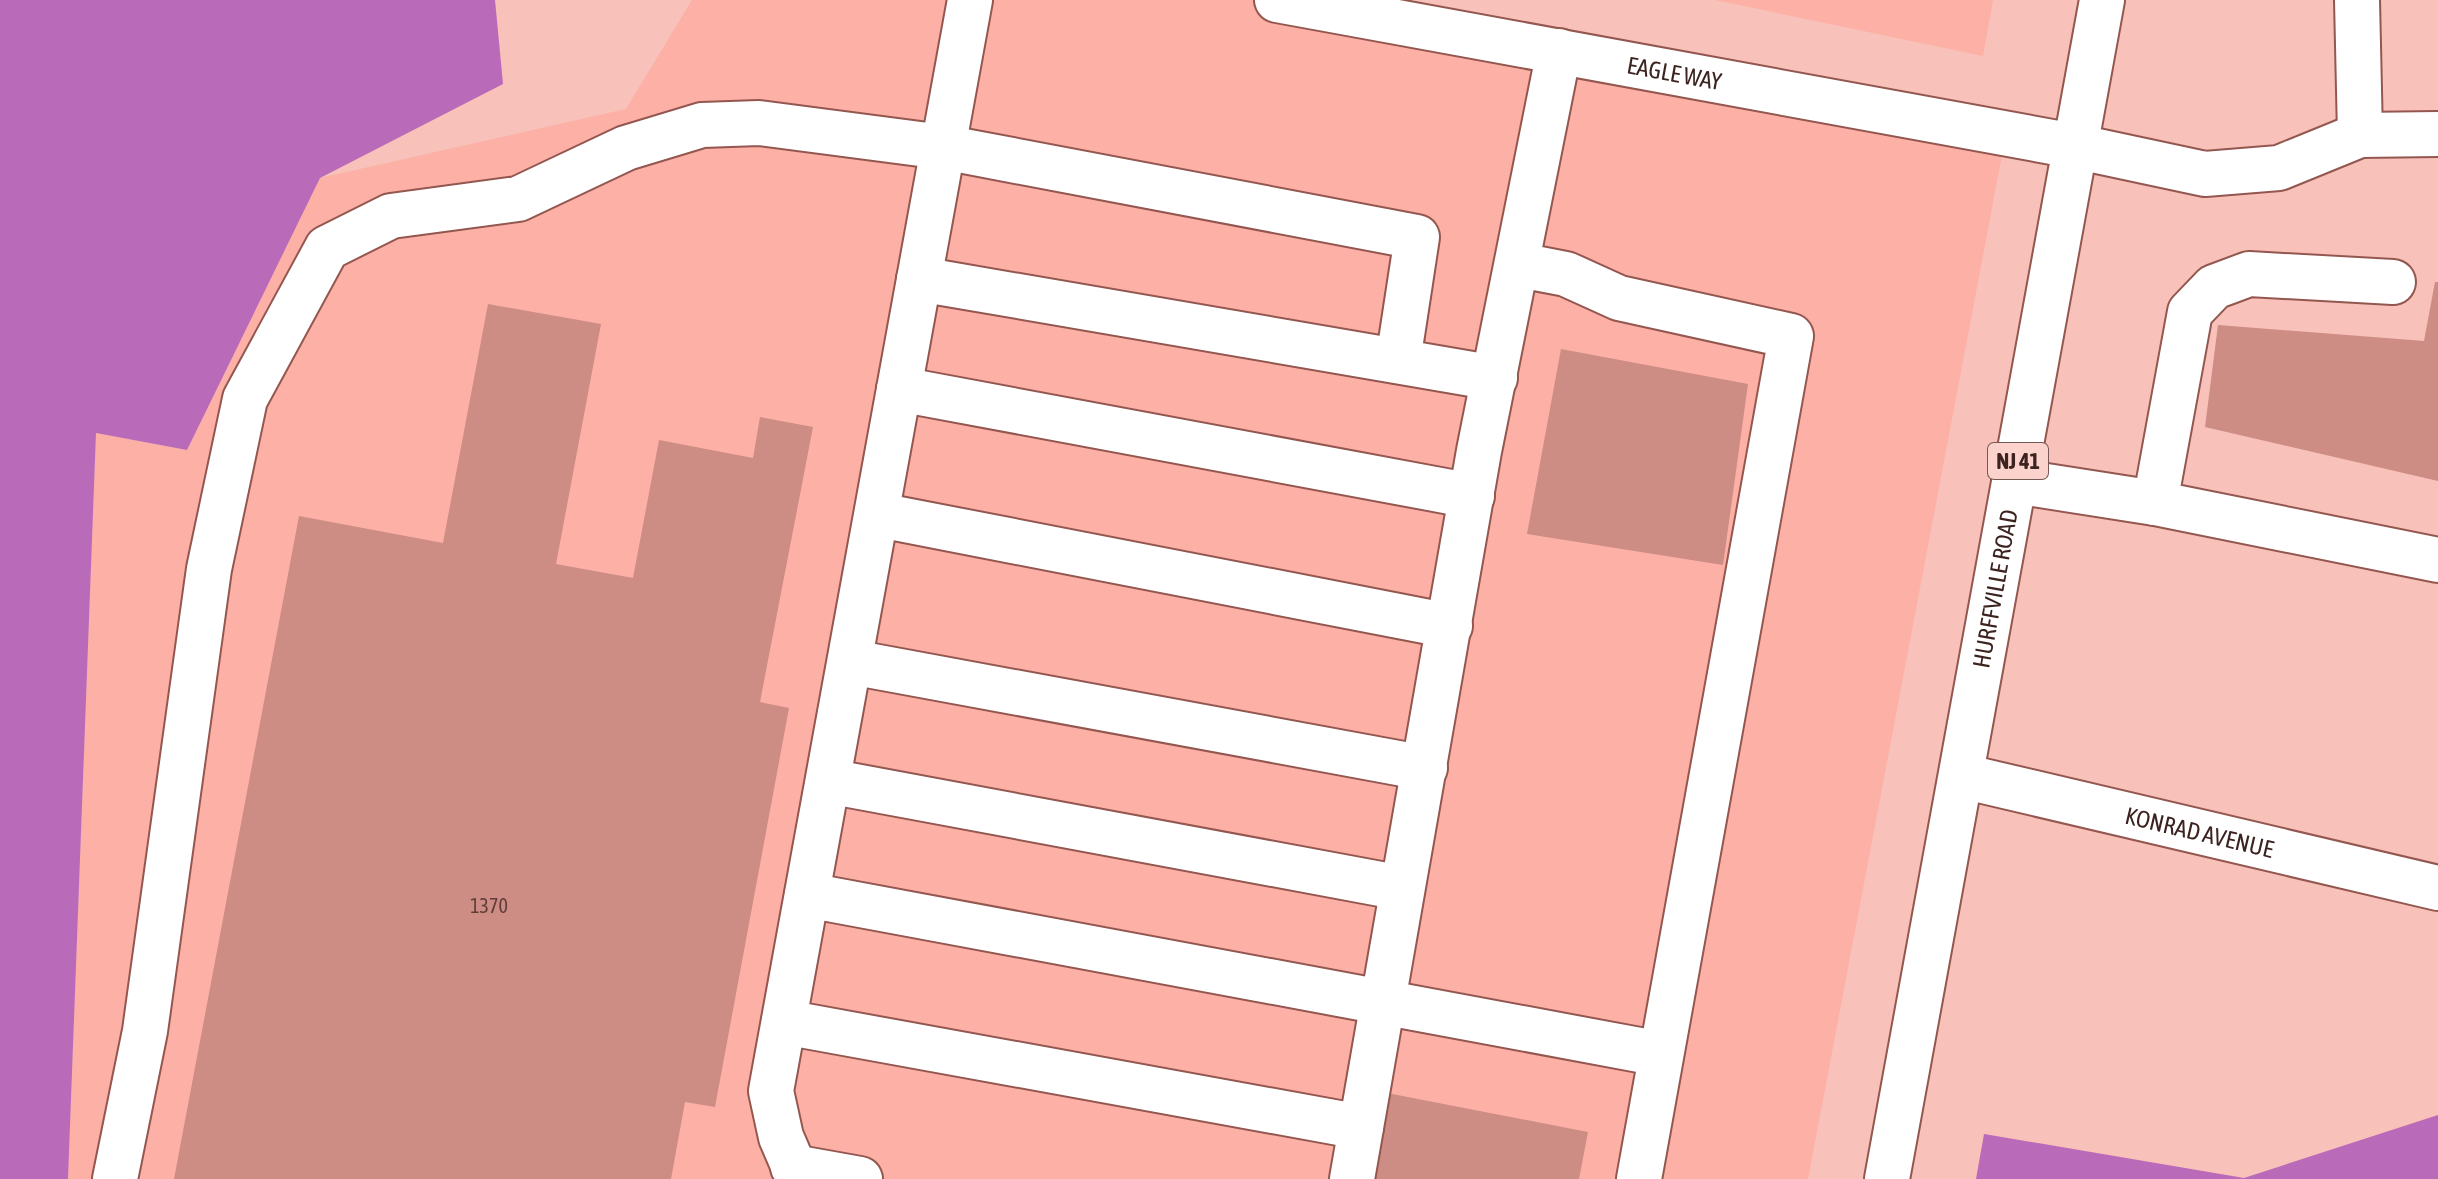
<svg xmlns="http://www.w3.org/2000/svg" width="2438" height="1179" viewBox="0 0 2438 1179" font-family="'Asap Condensed',sans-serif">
	<rect width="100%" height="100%" fill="#f8c1b9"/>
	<g fill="#fcb0a6">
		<polygon points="692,0 1278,0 2006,134 1808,1179 68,1179 96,433 187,450 320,178 626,109"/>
		<polygon points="1715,0 1993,0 1983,56"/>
	</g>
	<g fill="#b96ab8">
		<polygon points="0,0 495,0 503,84 320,178 187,450 96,433 68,1179 0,1179"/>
		<polygon points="2438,1115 2438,1179 1976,1179 1984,1134 2244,1178"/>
	</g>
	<g fill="#cd8c84">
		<polygon points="2435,282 2438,282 2438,481 2205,427 2218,325 2424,341"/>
		<polygon points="488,304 601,324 556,564 633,578 659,440 753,458 760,417 813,427 760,702 789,708 715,1107 685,1102 671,1179 174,1179 299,516 443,543"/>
		<polygon points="1561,349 1748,384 1723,565 1527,534"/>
		<polygon points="1387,1093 1588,1132 1579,1179 1372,1179"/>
	</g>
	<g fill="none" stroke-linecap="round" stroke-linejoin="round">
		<g stroke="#935750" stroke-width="48">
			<g id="minor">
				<path id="s1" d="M1277,0l797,146 131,28 74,-6 81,-33 78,-1"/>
				<polyline points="2357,0 2360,135"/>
				<polyline points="1519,265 1566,274 1619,298 1791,336 1639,1179"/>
				<polyline points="919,279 1495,378"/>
				<polyline points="899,389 1472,496"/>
				<polyline points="2014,481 2155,503 2438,560"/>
				<polyline points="2155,503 2190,312 2214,287 2249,274 2393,282"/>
				<polyline points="879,515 1450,626"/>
				<polyline points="851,662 1425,768"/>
				<path id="s2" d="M1962,776l476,112"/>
				<polyline points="828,781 1402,888"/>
				<polyline points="807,895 1661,1054"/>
				<polyline points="784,1022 1361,1127"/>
				<polyline points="793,1167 860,1179"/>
				<polyline points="115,1179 145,1031 209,569 245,399 327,248 391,216 518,199 626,148 702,125 759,123 943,147 1417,237 1398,361"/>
				<polyline points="799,1179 781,1137 771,1091 970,0"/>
				<polyline points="1352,1179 1479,451 1559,51"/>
			</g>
		</g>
		<g stroke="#935750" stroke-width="48">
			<g id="major">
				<path id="s3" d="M1887,1179l215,-1179"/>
			</g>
		</g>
		<use href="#minor" stroke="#fff" stroke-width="44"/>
		<use href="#major" stroke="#fff" stroke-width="44"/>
	</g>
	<g text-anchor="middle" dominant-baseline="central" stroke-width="7" stroke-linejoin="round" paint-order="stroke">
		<g font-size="20" fill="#603d39">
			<text x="489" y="905">1370</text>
		</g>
		<rect fill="#fcd2cc" stroke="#765854" stroke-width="2" x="1988" y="443" width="60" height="36" rx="6"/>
		<g font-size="22" font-weight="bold" fill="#3c2320">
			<text x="2018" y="461">NJ 41</text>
		</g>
		<g font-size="24" fill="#3c2320" stroke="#fcd2cc">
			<text stroke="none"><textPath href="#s1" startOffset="404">EAGLE WAY</textPath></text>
			<text stroke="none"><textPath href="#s3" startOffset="600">HURFFVILLE ROAD</textPath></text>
			<text stroke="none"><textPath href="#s2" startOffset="244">KONRAD AVENUE</textPath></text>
		</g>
	</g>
</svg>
